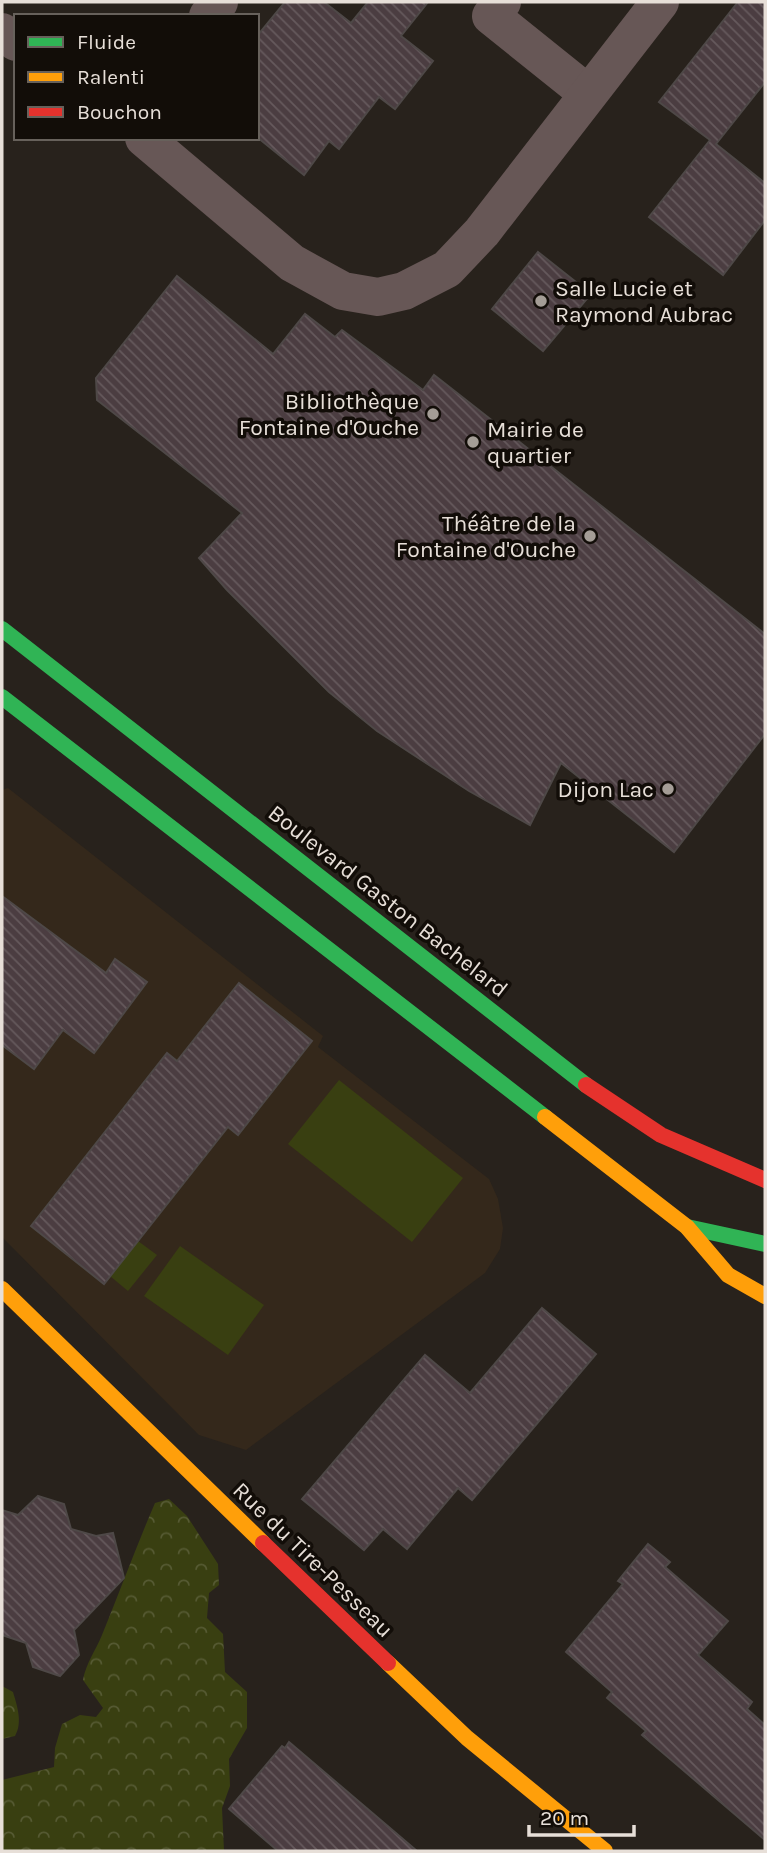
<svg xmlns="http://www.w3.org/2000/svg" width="767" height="1853" viewBox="0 0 767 1853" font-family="Karla,sans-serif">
	<defs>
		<pattern id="forest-crowns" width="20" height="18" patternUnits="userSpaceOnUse" patternTransform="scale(1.75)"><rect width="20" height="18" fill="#393f11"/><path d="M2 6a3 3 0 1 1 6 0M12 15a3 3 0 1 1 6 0" fill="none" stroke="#565a33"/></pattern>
		<pattern id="building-back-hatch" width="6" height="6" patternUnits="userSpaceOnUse" patternTransform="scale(1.75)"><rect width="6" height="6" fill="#4b3d41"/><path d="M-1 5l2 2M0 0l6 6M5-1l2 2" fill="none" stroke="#65595c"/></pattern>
	</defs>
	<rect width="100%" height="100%" fill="#28221c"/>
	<polygon fill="#34281b" points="8,788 323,1036 318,1047 489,1179 498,1199 503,1228 500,1249 485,1273 246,1450 199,1435 2,1237 2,790"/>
	<g fill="url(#forest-crowns)">
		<path d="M169,1499l18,17 31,48 1,21 -10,8 -2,25 16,16 2,38 22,20v36l-18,31 1,27 -8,22 2,43h-222v-71l52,-13 1,-19 7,-24 18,-9 16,2 7,-9 -20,-28c3,-17 13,-30 19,-45 18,-44 34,-88 53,-132z"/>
		<path d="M2,1686l11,6c4,14 10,30 2,44l-13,3z"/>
	</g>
	<g fill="#393f11">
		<polygon points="339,1080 463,1178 412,1242 288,1144"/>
		<polygon points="138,1241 157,1255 128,1291 110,1276"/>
		<polygon points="180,1246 264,1305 228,1355 144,1296"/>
	</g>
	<g fill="url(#building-back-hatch)" stroke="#4e4847" stroke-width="2">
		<polygon points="285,2 324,2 351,23 368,2 428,2 401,36 433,61 395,109 379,97 339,149 329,141 304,175 257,137 257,36"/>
		<polygon points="738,2 765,2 765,82 716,144 765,183 765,220 723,275 649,217 710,140 659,102"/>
		<polygon points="538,252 591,294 543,351 492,309"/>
		<polygon points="177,276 273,354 305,314 335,337 342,330 423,390 434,375 765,634 765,734 674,852 561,763 530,825 469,791 377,731 329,692 227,590 199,558 242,513 97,400 96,378"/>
		<polygon points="2,896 106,973 115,959 147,982 94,1053 63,1030 34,1069 2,1045"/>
		<polygon points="239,983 312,1041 238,1135 228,1127 104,1284 31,1226 167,1053 177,1061"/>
		<polygon points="542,1308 596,1354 472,1500 458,1488 407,1549 383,1529 364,1550 302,1499 425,1355 470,1393"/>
		<polygon points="38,1496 64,1504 71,1529 96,1536 113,1533 124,1578 74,1630 79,1655 60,1676 33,1667 26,1643 2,1635 2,1510 18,1515"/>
		<polygon points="648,1544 670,1562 665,1567 728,1621 698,1655 752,1702 747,1709 765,1725 765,1840 642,1735 646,1731 607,1698 612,1692 566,1652 623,1584 618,1581"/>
		<polygon points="289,1742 417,1851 278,1851 229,1809 282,1746 285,1748"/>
	</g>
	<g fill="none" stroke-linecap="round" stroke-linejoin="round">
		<g stroke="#675756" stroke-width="38">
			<polyline points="502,2 491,16 587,93"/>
			<polyline points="208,16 219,2"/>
			<polyline points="2,32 16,42"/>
			<polyline points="144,138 292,263 343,291 378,297 404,291 447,269 482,232 660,2"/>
		</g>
		<g stroke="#30b455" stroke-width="16">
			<polyline points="2,629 586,1085"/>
			<polyline points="2,697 545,1117"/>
			<polyline points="687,1227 765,1244"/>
		</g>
		<g stroke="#ff9f0a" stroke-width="16">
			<polyline points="545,1117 687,1227 728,1275 765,1296"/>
			<polyline points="2,1289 263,1543"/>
			<polyline points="388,1663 467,1738 605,1851"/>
		</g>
		<g stroke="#e5322d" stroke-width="16">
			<polyline points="586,1085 661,1135 765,1180"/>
			<polyline points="263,1543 388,1663"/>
		</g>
	</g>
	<g fill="#a49d96" stroke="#120d08" stroke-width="2.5">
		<circle cx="541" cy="301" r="7"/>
		<circle cx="433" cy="414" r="7"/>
		<circle cx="473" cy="442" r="7"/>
		<circle cx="590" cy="536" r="7"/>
		<circle cx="668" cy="789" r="7"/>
	</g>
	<g text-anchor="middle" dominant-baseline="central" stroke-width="7" stroke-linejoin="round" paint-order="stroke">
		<g font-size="23" fill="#e7dfd8" stroke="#120d08" text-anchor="end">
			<text x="555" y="288" text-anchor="start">Salle Lucie et<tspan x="555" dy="26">Raymond Aubrac</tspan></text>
			<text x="419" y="401">Bibliothèque<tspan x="419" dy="26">Fontaine d'Ouche</tspan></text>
			<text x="487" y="429" text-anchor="start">Mairie de<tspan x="487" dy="26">quartier</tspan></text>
			<text x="576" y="523">Théâtre de la<tspan x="576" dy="26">Fontaine d'Ouche</tspan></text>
			<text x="654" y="789">Dijon Lac</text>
		</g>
		<g font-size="23" fill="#e7dfd8" stroke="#120d08">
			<text transform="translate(388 901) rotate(38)">Boulevard Gaston Bachelard</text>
			<text transform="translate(313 1560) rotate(44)">Rue du Tire-Pesseau</text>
		</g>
	</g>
	<rect width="767" height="1853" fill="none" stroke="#e7dfd8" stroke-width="7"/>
	<rect x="14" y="14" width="245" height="126" fill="#120d08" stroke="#67615b" stroke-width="2"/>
	<rect x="28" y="37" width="35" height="10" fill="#30b455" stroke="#67615b" stroke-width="2"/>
	<text x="77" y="49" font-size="21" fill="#e7dfd8">Fluide</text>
	<rect x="28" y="72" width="35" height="10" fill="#ff9f0a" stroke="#67615b" stroke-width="2"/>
	<text x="77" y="84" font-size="21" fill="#e7dfd8">Ralenti</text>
	<rect x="28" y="107" width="35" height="10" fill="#e5322d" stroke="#67615b" stroke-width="2"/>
	<text x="77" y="119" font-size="21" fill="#e7dfd8">Bouchon</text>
	<path d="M529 1825v10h105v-10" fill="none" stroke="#e7dfd8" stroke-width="3.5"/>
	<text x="540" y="1825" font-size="21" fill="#e7dfd8" stroke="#120d08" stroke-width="5" paint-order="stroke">20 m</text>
</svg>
